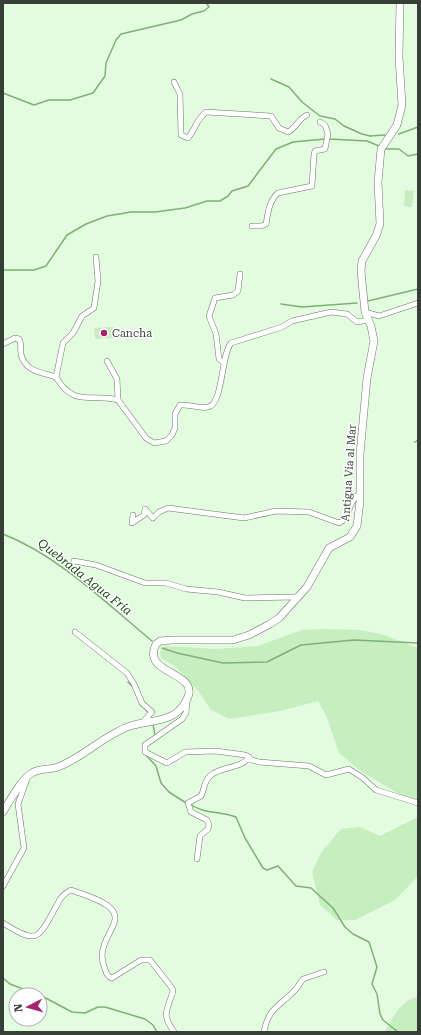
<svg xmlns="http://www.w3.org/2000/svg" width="421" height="1035" viewBox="0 0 421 1035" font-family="'Roboto Serif',serif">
	<rect width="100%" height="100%" fill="#e3fbdf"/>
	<g fill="#c6eebf">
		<polygon points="405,190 414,191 412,207 404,206"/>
		<polygon points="113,327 114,338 95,339 94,328"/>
		<polygon points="326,629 358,630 381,634 418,648 418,805 362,772 339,753 326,715 318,701 280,711 229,719 211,710 200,693 176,667 161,658 160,652 165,646 216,649 258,646 302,630"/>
		<polygon points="418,817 418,876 395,900 355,920 337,920 320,905 312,872 321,853 341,829 360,827 380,836"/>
		<path d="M418,997v35h-33c8,-14 16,-33 33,-35z"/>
	</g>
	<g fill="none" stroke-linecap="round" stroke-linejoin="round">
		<g stroke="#7fb077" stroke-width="1.5">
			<polyline points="271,79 289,87 302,102 320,116 335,119 344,126 362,134 370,136 385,135"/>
			<polyline points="3,93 34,105 49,100 70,100 93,93 105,76 106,63 116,40 121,34 181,20 192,14 204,11 209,7 207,4 209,3"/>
			<polyline points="399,134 418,127"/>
			<polyline points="329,139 367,141 379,146"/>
			<polyline points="385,149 399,149 408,156 418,154"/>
			<polyline points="3,270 34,270 46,266 67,235 86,224 107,216 131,212 155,212 185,208 207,201 220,201 228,196 232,191 248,186 276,149 293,142 325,139"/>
			<polyline points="368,301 418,289"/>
			<polyline points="281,304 302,307 357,303"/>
			<polyline points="415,442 418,440"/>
			<path d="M3,534c56,22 103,69 149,107"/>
			<polyline points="162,648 177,653 223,663 267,662 301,645 354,640 418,643"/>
			<polyline points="128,682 132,686"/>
			<polyline points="140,704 148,712"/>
			<polyline points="153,724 155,736"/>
			<polyline points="146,755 156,766 161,783 169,792 186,803"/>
			<path d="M190,804c15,11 29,6 46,13l9,21 18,30 4,2 11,-4 18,20 15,2 22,20 12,19 8,7 16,8 8,25 -5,17 5,10 3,20 3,6 15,12"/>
			<polyline points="3,978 10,984 39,995"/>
			<polyline points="40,995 72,1012 85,1013 98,1007 105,1007 145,1019 153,1025 157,1032"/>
		</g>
		<g stroke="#657a62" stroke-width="6">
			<g id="street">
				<path d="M174,82l6,12 1,41 7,3c8,-9 7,-17 18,-26l65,4 8,12 9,4c8,-4 11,-14 19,-17"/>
				<path d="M252,226h9l5,-2c2,-11 3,-23 12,-31l34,-7 2,-32 1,-3 10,-2 3,-15 -3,-9 -5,-3"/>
				<polyline points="365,312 379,316 418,303"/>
				<path d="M3,344l12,-6 4,1c3,4 1,9 2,15 4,18 20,18 35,23 18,31 35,16 62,23l28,38 8,5 12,-2 6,-6 3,-7v-14l5,-9c9,-1 19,4 28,2 15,-2 13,-52 23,-64l51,-16 10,-6 39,-9 16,2 10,8 12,-2"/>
				<polyline points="107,361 117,379 118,400"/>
				<polyline points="224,363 219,359 216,334 209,316 215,298 233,295 238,291 240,274"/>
				<polyline points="56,377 63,343 73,333 82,316 94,308 98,281 96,257"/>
				<path d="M133,515l-1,8 12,-8 1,-6 8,9 6,-6 9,-4 76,10 32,-7 33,1 30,11c12,-5 9,-23 20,-29"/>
				<polyline points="74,561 96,565 145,583 166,583 186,589 218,592 245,598 298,597"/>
				<polyline points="75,632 127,673 134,684 142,703 152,712 143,722"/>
				<path d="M187,700l-1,13 -4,6 -37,26v7l22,11 18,-11 31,-1 29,4 4,2c-7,12 -29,9 -39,19 -7,6 -5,13 -9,20l-13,7 3,9 16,8 2,5 -1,4 -8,7 -3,23"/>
				<polyline points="249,759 259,762 309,766 326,775 349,769 363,778 376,790 418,803"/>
				<polyline points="3,886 24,848 18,804 27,779"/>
				<path d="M3,923c36,23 35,15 54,-18 3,-7 7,-12 14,-15 11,4 36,11 42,21 10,15 -20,31 -8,58 1,4 3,8 7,9l29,-18h9l22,28 1,3c-6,21 -12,22 1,41"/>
				<path d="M264,1032c4,-25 18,-27 32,-43 3,-3 4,-7 7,-10l21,-7"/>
			</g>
		</g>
		<g stroke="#657a62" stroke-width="8">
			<path id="secondary" d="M3,812c6,-10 19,-34 29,-39 7,-5 18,-3 26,-6 26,-10 46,-32 72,-41 21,-7 44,-2 56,-25 18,-30 -46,-25 -30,-57l4,-3 12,-1h61l16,-5 21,-11 9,-6 28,-31 22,-39 21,-11 7,-11 3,-25v-47l7,-76 7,-37 -3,-15 -6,-14 -4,-41 1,-10 14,-25 4,-12 -2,-42 3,-33 16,-24 5,-20 -3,-48 1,-54"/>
		</g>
		<use href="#street" stroke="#fff" stroke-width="5"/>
		<use href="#secondary" stroke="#fff" stroke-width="7"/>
	</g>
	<circle fill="#a8236e" stroke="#fff" stroke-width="1.5" cx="104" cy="333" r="4"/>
	<g text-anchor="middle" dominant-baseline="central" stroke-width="3" stroke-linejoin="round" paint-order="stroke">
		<g font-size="11" fill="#363f35" stroke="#fff" text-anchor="start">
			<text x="112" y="333">Cancha</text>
		</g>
		<g font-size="11" fill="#363f35" stroke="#fff">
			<text transform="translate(349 473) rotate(-86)">Antigua Vía al Mar</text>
		</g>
		<g font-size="12" font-style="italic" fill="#16480f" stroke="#fff">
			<text transform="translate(85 577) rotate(38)">Quebrada Agua Fría</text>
		</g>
	</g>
	<rect width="421" height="1035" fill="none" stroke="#363f35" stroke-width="8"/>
	<g transform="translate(28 1007) rotate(264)"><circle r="19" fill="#ffffff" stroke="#afb2ae"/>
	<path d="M0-3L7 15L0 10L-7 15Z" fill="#a8236e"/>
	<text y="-6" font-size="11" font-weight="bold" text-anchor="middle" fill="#363f35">N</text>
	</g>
</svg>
